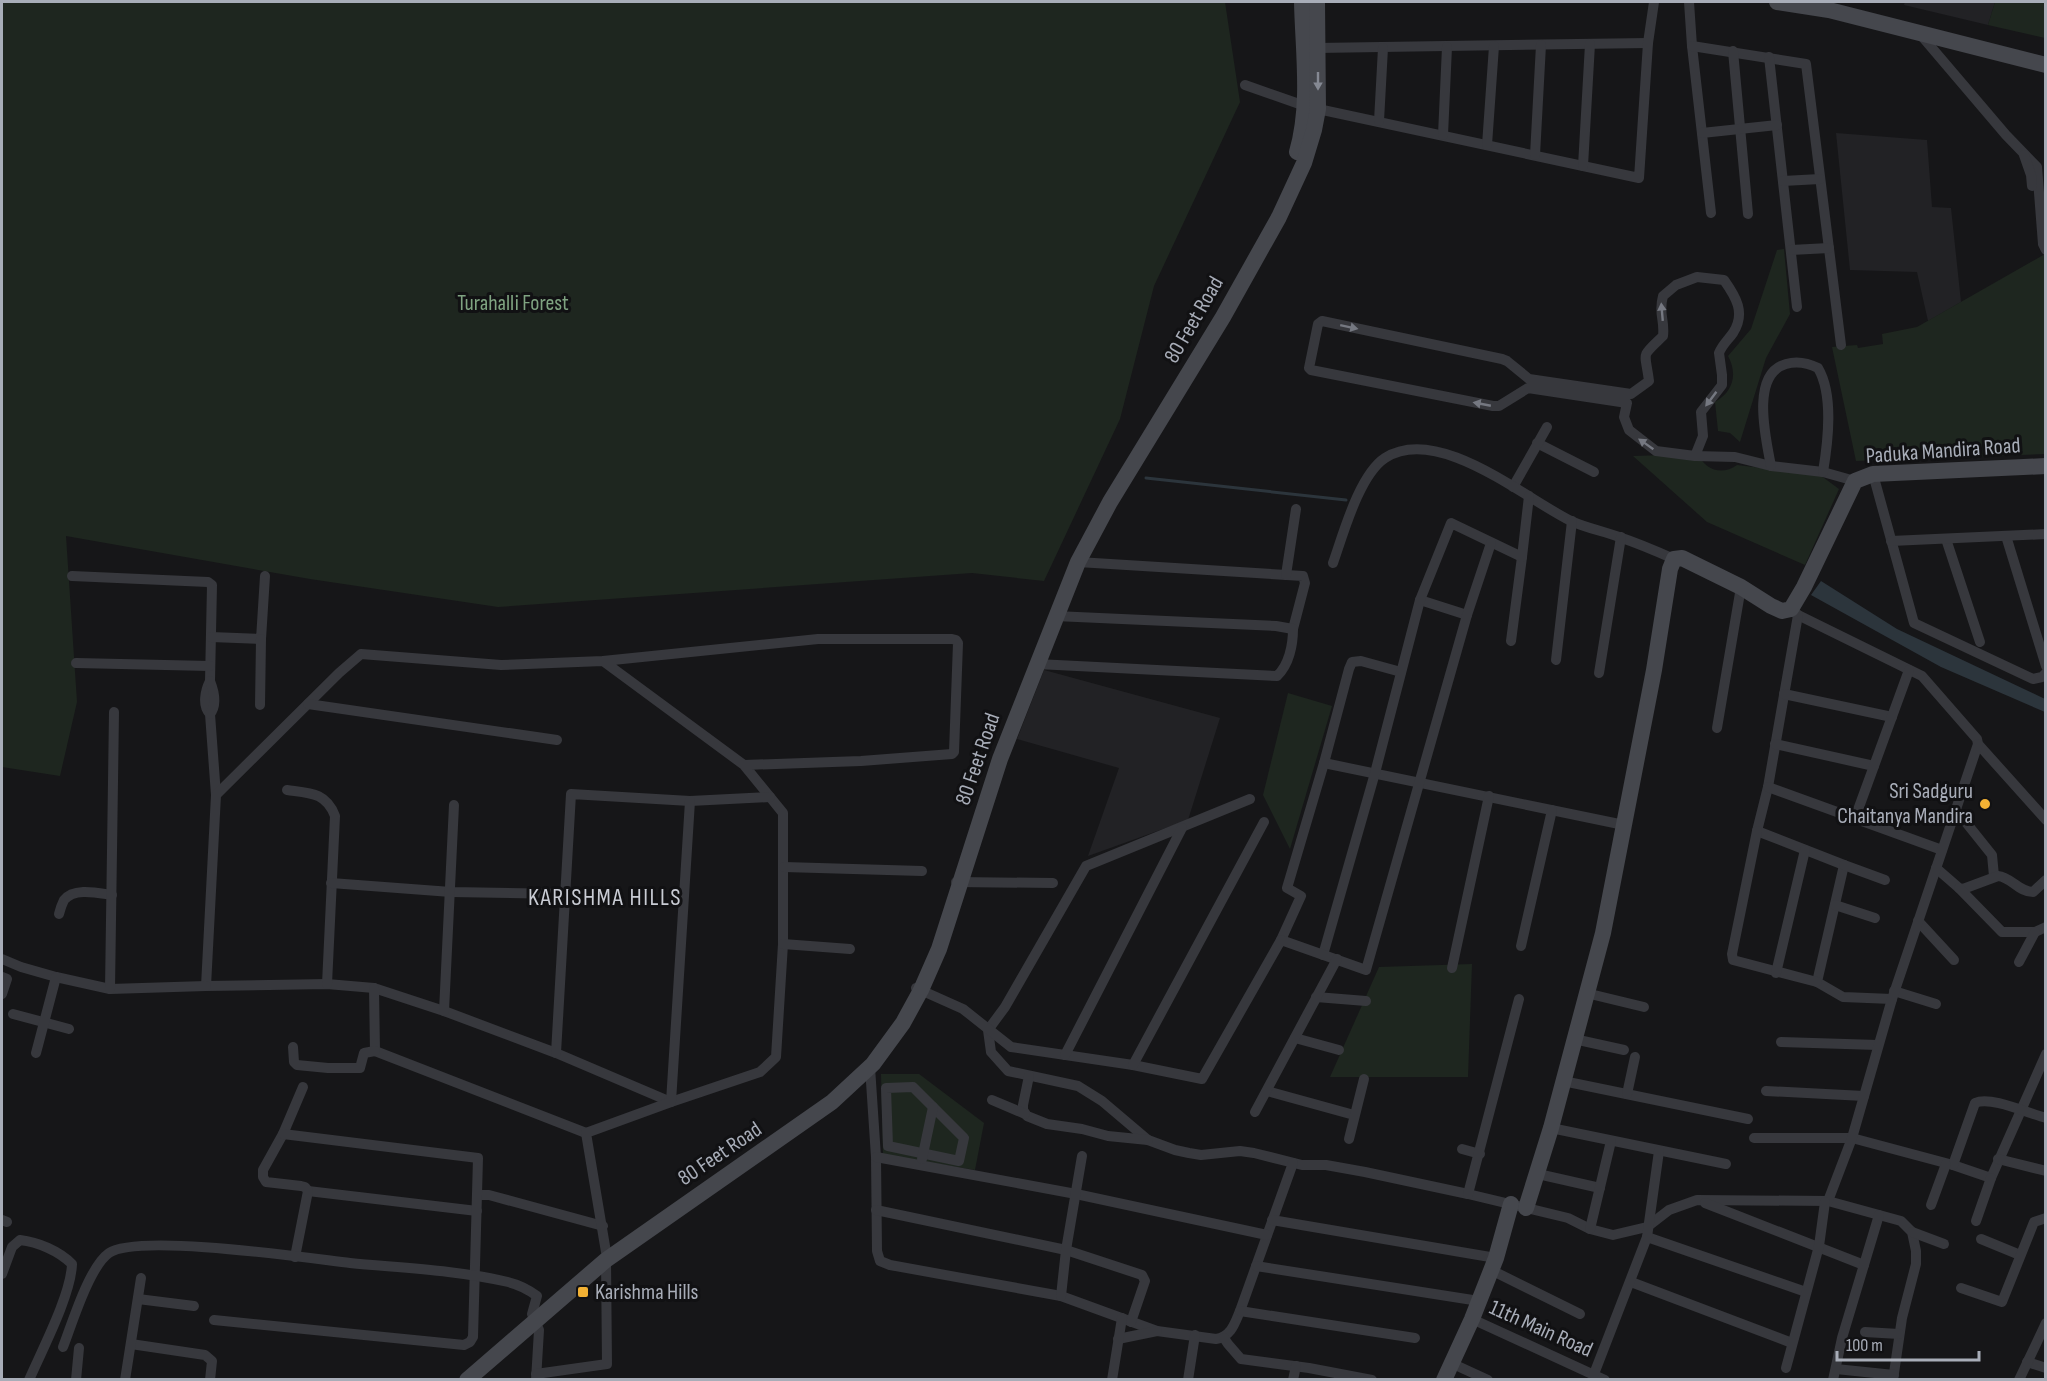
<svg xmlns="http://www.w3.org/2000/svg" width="2047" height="1381" viewBox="0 0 2047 1381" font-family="'Sofia Sans Condensed',sans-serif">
	<rect width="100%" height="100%" fill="#161618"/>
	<g fill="#222225">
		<polygon points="1905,2 1995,2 1988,25 1904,5"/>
		<polygon points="1836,133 1927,140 1932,207 1951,208 1961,302 1928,321 1917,272 1850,270"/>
		<polygon points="1044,670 1220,718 1188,820 1088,856 1119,768 1017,739"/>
	</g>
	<g fill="#1e261f">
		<polygon points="2,2 1225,2 1240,102 1154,286 1120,419 1044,581 972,573 498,607 310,579 66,536 77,702 60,776 2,767"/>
		<polygon points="1995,2 2045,2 2045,38 1988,25"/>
		<path d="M1784,249l6,65 -24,44 -26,84 -10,-9 -12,-2 -3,-29c18,-10 23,-28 13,-46l23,-27 26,-79z"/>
		<polygon points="2045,254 2045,454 1856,461 1832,347 1857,345 1858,348 1883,344 1882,334 1917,327"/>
		<path d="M1698,454c7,16 24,22 39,11l83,10 19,14 -34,76 -98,-43 -74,-66z"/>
		<polygon points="1288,693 1332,706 1290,849 1263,795"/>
		<polygon points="1472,964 1468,1077 1330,1077 1379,967"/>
		<polygon points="881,1074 919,1074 984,1123 975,1170 883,1155"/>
	</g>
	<polygon fill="#2c353c" points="1821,581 1897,629 2045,699 2045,712 1941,667 1811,595"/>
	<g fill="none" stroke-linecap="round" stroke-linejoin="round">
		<polyline stroke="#2c353c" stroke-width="3" points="1146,478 1346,500"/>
		<g stroke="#37383d" stroke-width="10">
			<polyline points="1689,2 1692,46 1711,213"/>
			<polyline points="1920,34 2006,135 2037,167 2043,244 2046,250"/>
			<polyline points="1692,46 1806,64 1841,345"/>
			<polyline points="1317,48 1648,43"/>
			<polyline points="1733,51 1748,214"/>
			<polyline points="1769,57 1797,307"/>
			<polyline points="1245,85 1305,106"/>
			<polyline points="1318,109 1639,178 1648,43 1654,2"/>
			<polyline points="1379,121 1383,48"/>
			<polyline points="1702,133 1777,125"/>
			<polyline points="1443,135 1447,47"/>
			<polyline points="1487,145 1494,46"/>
			<polyline points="1535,155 1541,45"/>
			<polyline points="2024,155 2031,175 2032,186"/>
			<polyline points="1583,166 1590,44"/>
			<polyline points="1783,181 1820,179"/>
			<polyline points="1791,250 1829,248"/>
			<polyline points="1537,443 1594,472"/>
			<path d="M1695,456l8,-20 -2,-24 21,-27v-10l-3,-22c3,-8 9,-13 14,-20 13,-20 3,-36 -9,-53l-27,-3 -21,8 -13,11c-5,18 2,23 0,40 -23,22 -18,14 -14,45l-18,13 -102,-15 -22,-18 -5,-2 -180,-38 -4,3 -9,44 2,2 182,36h6l29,-18 99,15 -3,14 5,13 27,21 39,5 40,1 36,9 52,6 32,9"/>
			<path d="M1771,466c-5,-27 -21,-92 15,-102 10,-3 22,-1 32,4 16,27 10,74 5,104"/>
			<polyline points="1873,474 1914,623 2033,679 2042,677 2046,673"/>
			<polyline points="1513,487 1547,427"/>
			<polyline points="2006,536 2046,666"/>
			<polyline points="1946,539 1980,642"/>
			<polyline points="1891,541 2046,534"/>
			<polyline points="1078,562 1303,576 1305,583 1293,629"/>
			<path d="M1333,563c10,-28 26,-88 52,-105 53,-34 139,40 186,63 15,7 32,10 48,16 18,6 37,14 55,22"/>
			<polyline points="1286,575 1296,509"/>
			<path d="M72,576l136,6 4,3 -2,96c-5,10 -8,25 0,33l6,81"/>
			<polyline points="1420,600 1467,615"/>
			<polyline points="1793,611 1798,615 1922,676 1977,739 1978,744 2046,820"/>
			<polyline points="1798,615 1768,787 1757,831 1844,865 1817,982 1843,997 1892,999"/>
			<polyline points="211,637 261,639 265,576"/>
			<polyline points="1511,641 1522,557"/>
			<polyline points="1556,660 1572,521"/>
			<polyline points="603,661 744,765 783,813 783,944 776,1057 760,1072 671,1102 556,1053 444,1011 374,988 327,984 206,986 216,795 339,673 361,654 501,665 603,661 818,639 952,639 956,640 958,643 954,752 952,754 861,761 744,765"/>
			<polyline points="76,663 210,666"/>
			<path d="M1037,664l240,12c12,-11 16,-31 16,-47l-17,-3 -221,-10"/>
			<polyline points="1599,673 1621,537"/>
			<path d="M210,681c4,10 7,24 0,33"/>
			<polyline points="1784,694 1892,717"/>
			<polyline points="308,704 557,740"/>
			<polyline points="260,705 261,639"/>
			<polyline points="1717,728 1741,587"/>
			<polyline points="1775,744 1874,766"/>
			<polyline points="1324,763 1624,825"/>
			<polyline points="1768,787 1942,850"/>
			<path d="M287,790c22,3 39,2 48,26l-8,168"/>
			<polyline points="1250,799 1086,866 1005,1007 988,1030 991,1052 1008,1071 1078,1086 1102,1101 1148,1140 1175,1150 1189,1153 1201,1155 1240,1151 1254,1153 1302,1165 1326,1165 1365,1172 1468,1194 1568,1218 1590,1229 1613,1235 1647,1227 1669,1210 1697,1200 1828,1201 1901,1221 1912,1232 1916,1251 1916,1264 1902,1318 1893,1380"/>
			<polyline points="1956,810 1992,855 1994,876"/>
			<polyline points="1855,818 1909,670"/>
			<polyline points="1757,831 1732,954 1733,960 1817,982"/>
			<polyline points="1844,865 1885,880"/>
			<polyline points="784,867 922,871"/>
			<path d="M1936,868l23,20 4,1 35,-13c13,1 21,16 35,16l13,-12"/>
			<polyline points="956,882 1053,883"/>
			<polyline points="331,883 451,892 565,894"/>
			<polyline points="1959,888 2002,932 2035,932 2046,927"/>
			<polyline points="1835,905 1875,918"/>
			<path d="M59,914c1,-4 3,-10 5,-14 10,-13 34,-7 48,-5"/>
			<polyline points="1918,921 1954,960"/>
			<polyline points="1281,940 1301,896 1287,888 1324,763 1349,669 1352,662 1361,661 1401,672"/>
			<polyline points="783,944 850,949"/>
			<polyline points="1521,946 1552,810"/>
			<polyline points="1323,955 1375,773 1420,600 1451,523 1522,557 1529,496"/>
			<polyline points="2,959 21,967 56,977 110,989 206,986"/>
			<polyline points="2019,962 2035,932"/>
			<polyline points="1452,968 1489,796"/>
			<polyline points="1776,973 1805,850"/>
			<polyline points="2,977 7,979 2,994"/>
			<polyline points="374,988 375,1051 586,1133"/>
			<polyline points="916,988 963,1009 1011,1047 1133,1065 1202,1079 1281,940 1366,970 1467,615 1491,543"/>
			<polyline points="110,989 114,712"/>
			<polyline points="1894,991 1936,1004"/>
			<polyline points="1586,993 1644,1007"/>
			<polyline points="1316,997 1366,1001"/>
			<polyline points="444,1011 454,805"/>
			<polyline points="13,1014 69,1029"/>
			<polyline points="1295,1038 1339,1050"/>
			<polyline points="1574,1039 1624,1050"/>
			<polyline points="1781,1042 1878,1045"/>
			<polyline points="293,1047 294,1062 297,1065 328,1068 360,1068 364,1053 375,1051"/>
			<polyline points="36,1053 56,977"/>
			<polyline points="556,1053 571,794 690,801 770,797"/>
			<polyline points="1065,1055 1182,828"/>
			<polyline points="1133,1065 1264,822"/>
			<path d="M870,1067l6,90 1,94 3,10 10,4 171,31 96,35 59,8c15,-2 19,-16 24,-28l53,-148"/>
			<polyline points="1029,1076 1023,1105 1023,1110 1027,1116 1047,1124 1082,1129 1108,1136 1148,1140"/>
			<polyline points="1563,1081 1748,1119"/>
			<polygon points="913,1087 964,1138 959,1161 888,1146 886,1088"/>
			<polyline points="1267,1091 1354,1115"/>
			<polyline points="1766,1091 1864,1096"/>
			<polyline points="1627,1094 1635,1057"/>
			<polyline points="992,1100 1025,1114"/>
			<polyline points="1255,1112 1337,959"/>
			<polyline points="1551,1128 1726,1164"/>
			<polyline points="1754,1138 1852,1138 1953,1165 1991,1178 2046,1054"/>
			<polyline points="1349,1139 1364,1079"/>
			<polyline points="1462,1149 1480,1154"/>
			<polyline points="876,1157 1076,1194 1267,1235"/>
			<polyline points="922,1159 933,1107"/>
			<polyline points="1998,1159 2046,1171"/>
			<path d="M1953,1165l22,-62c16,-7 52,10 71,15"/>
			<polyline points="1538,1174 1600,1188"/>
			<polyline points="308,1191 477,1211"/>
			<polyline points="1468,1194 1519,999"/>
			<polyline points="477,1195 489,1195 603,1226"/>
			<polyline points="1828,1201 1852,1138 1892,999 1978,744"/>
			<polyline points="1705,1203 1864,1265"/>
			<polyline points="1931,1205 1946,1164"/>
			<polyline points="876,1210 1066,1250 1142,1275 1145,1281 1131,1322"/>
			<polyline points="2,1220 7,1222"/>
			<polyline points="1272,1220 1496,1258"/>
			<polyline points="1976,1221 1991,1178"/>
			<polyline points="1590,1229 1611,1141"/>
			<polyline points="1912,1232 1944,1244"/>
			<polyline points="1647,1237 1806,1292"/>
			<polyline points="1981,1239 2020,1255"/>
			<polyline points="606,1252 586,1133 671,1102 690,801"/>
			<polyline points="295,1257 308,1191 305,1187 301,1186 266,1182 263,1177 263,1170 283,1134 303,1087"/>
			<polyline points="1256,1266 1479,1301"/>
			<polyline points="1491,1270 1580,1314"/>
			<path d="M2,1274l10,-27 8,-7c18,2 39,11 52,24 -1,31 -30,86 -43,116"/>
			<polyline points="1631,1282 1792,1343"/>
			<polyline points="1961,1288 2002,1302 2034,1222 2046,1218"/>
			<polyline points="1061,1296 1066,1250 1082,1156"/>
			<polyline points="138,1299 194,1306"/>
			<polyline points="1240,1311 1415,1338"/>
			<polyline points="1472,1319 1605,1380"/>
			<polyline points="214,1320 464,1345 470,1342 473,1337 478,1158 283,1134"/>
			<polyline points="1865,1332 1899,1334"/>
			<polyline points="1224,1338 1228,1344 1241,1359 1309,1368 1372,1380"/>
			<polyline points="1118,1339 1157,1331"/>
			<polyline points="131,1344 205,1355 212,1361 210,1380"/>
			<path d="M63,1347c9,-23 26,-80 46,-94 29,-20 198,5 241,10 52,5 107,7 158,19 12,3 20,7 29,14l-5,18 7,16 -3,50"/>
			<polyline points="2027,1362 2046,1368"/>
			<polyline points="1451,1363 1488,1380"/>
			<polyline points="1786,1368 1819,1246 1825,1202"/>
			<polyline points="1836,1369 1894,1375"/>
			<polyline points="536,1374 607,1364 606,1260"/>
			<polyline points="1594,1374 1647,1237 1659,1151"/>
			<polyline points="76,1380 79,1348"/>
			<polyline points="125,1380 141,1278"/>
			<polyline points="1112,1380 1122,1318"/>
			<polyline points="1188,1380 1195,1335"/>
			<polyline points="1293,1380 1296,1366"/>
			<polyline points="1833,1380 1842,1338 1879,1215"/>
			<polyline points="2019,1380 2046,1323"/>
		</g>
		<g stroke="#45474d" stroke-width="16">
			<polyline points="1777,2 1829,10 2046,65"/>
			<path d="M1297,152c14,-48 6,-101 5,-150"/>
			<polyline points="1526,1208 1551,1128 1603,933 1654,670 1670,569 1674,559 1682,558 1741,587 1771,606 1782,611 1791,609 1804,587 1855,481 1873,474 2046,466"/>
			<polyline points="467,1380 606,1260 832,1102 873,1064 903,1023 921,990 939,949 1000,759 1078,562 1110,502 1223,317 1279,217 1304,163 1314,130 1318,109 1317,2"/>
			<polyline points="1444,1380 1472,1319 1496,1258 1511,1204"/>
		</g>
	</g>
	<defs><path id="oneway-solid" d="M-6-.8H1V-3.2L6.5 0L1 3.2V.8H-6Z" transform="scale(1.5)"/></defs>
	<use fill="#858993" href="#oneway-solid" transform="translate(1318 81) rotate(90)"/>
	<g fill="#757881">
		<use href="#oneway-solid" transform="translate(1662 312) rotate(-95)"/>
		<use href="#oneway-solid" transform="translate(1349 327) rotate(12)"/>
		<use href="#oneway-solid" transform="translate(1711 399) rotate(127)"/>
		<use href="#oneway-solid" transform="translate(1482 404) rotate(-169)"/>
		<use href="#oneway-solid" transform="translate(1646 444) rotate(-145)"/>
	</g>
	<g fill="#f2b134" stroke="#111113" stroke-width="2">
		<circle cx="1985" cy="804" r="6"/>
		<rect x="577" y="1286" width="12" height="12" rx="3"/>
	</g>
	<g text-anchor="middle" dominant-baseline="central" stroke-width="6" stroke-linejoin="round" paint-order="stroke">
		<g font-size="22" fill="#7fa381" stroke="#111113">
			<text x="513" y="303">Turahalli Forest</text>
		</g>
		<g font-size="22" fill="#a8adb8" stroke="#111113">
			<text transform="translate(1194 320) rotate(-60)">80 Feet Road</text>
			<text transform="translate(1943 451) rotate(-4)">Paduka Mandira Road</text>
			<text transform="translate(978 759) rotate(-71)">80 Feet Road</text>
			<text transform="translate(720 1154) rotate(-34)">80 Feet Road</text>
			<text transform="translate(1541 1329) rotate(24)">11th Main Road</text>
		</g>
		<g font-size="22" fill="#a8adb8" stroke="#111113" text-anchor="end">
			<text x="1973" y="791">Sri Sadguru<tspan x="1973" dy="25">Chaitanya Mandira</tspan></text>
			<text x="595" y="1292" text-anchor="start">Karishma Hills</text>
		</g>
		<g font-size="24" letter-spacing="1.5" fill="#c9ccd4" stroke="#111113">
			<text x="605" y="897">KARISHMA HILLS</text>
		</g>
	</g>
	<rect width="2047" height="1381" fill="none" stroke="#a8adb8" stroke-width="6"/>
	<path d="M1837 1351v9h142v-9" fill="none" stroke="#a8adb8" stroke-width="3"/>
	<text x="1846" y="1351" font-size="18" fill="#a8adb8" stroke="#111113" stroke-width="4.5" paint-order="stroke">100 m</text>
</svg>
